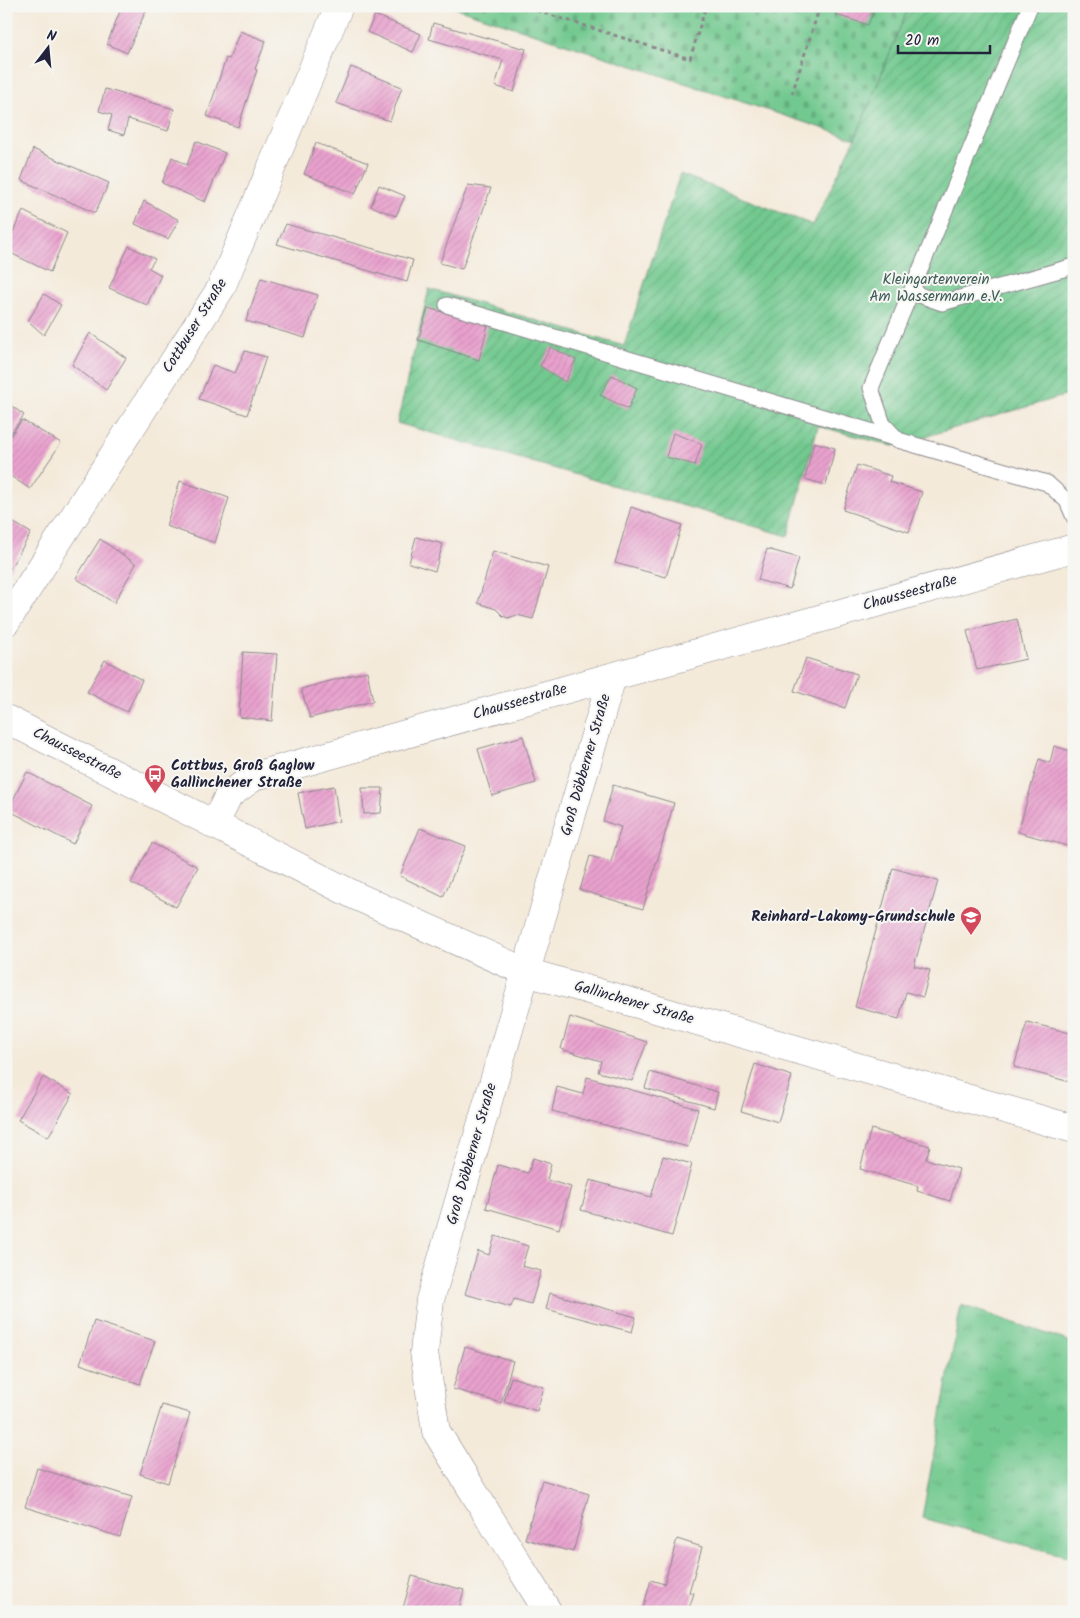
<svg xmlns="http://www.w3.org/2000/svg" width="1080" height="1618" viewBox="0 0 1080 1618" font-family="Kalam,sans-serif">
	<defs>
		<pattern id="grass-tufts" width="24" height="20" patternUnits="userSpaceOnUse" patternTransform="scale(1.25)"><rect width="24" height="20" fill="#72c98f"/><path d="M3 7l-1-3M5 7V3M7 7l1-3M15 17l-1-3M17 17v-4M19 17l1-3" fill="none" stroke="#62ac7c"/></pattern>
		<pattern id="cemetery-stones" width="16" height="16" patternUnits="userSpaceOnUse" patternTransform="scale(1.25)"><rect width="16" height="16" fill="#72c98f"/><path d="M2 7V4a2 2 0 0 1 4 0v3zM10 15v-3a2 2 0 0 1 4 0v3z" fill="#62ac7c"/></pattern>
		<pattern id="garden-furrows" width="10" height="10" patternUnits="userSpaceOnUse" patternTransform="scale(1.25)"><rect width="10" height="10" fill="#72c98f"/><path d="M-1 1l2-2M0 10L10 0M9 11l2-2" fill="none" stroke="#62ac7c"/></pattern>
		<pattern id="building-hatch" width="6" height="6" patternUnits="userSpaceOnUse" patternTransform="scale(1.25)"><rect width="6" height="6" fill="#e9a2ce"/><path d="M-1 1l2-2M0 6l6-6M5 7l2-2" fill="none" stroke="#c88bb2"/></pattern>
	</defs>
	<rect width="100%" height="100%" fill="#f6f6f2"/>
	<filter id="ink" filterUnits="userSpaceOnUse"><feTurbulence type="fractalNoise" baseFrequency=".02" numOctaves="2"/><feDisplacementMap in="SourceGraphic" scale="10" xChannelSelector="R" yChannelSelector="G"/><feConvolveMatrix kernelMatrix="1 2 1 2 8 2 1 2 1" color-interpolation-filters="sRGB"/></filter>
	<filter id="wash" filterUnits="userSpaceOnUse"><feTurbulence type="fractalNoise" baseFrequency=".0096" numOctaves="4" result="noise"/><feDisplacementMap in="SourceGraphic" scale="20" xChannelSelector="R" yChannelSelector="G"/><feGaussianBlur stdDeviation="1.12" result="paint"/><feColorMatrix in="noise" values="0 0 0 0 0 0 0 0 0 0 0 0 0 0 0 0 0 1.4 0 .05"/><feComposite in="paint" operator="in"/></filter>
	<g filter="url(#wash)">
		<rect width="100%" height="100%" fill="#f4eada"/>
		<polygon fill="url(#grass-tufts)" stroke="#4a7665" points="961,1305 1074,1343 1074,1558 922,1518"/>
		<polygon fill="url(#cemetery-stones)" stroke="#4a7665" points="450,6 909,6 855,139"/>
		<polygon fill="url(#garden-furrows)" stroke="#4a7665" points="909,6 1074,6 1074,393 893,446 818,426 788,536 397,423 429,289 624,346 680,174 813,225 855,139"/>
		<g id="blocks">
			<g fill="url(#building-hatch)">
				<polygon points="122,6 148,6 127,53 107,44"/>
				<polygon points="839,6 876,6 868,25 836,15"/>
				<polygon points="375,15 421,34 413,52 367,32"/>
				<polygon points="433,23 526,49 514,92 495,86 503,60 429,39"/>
				<polygon points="240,31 266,41 255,69 257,70 238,127 207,116 226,58 229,59"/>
				<polygon points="351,67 402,87 390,121 336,103"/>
				<polygon points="105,89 174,109 168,131 128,119 124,135 108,130 112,115 99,111"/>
				<polygon points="196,141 225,153 205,202 162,183 172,157 187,165"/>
				<polygon points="316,143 368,163 355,194 304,174"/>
				<polygon points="33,149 109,183 95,213 21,180"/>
				<polygon points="379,185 405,196 396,216 371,206"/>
				<polygon points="468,185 491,188 462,269 440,263"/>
				<polygon points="144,201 179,220 168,239 135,224"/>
				<polygon points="23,211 67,233 50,272 6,251 6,246"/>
				<polygon points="286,224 413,260 407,282 277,244"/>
				<polygon points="129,246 155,259 149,268 161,275 147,305 109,288"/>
				<polygon points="261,278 318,295 305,338 246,321"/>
				<polygon points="44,294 61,305 44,335 28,321"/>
				<polygon points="428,308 488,325 479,360 418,340"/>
				<polygon points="90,333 126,358 106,390 72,365"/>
				<polygon points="551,347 576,360 565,382 540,366"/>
				<polygon points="245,351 266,357 247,415 199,399 213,365 235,373"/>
				<polygon points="612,375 637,388 628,409 600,395"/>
				<polygon points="6,402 24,415 9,436 6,434"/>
				<polygon points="22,420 61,443 30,489 6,473 6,442"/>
				<polygon points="673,433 702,444 695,465 666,457"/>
				<polygon points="814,442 835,448 826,485 805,479"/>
				<polygon points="857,465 891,476 889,482 922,492 909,532 843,510"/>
				<polygon points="180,481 229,498 215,543 166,526"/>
				<polygon points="631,507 682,525 666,577 615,563"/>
				<polygon points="6,518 31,533 9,570 6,568"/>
				<polygon points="416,537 443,544 435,571 409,563"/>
				<polygon points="100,539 136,564 114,603 76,578"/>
				<polygon points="767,549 799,558 790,589 758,580"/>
				<polygon points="493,551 548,567 533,619 517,615 508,618 503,616 496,609 478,603"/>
				<polygon points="1017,619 1026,659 977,670 967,631"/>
				<polygon points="243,652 277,654 272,721 239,717"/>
				<polygon points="806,658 857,674 845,708 794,691"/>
				<polygon points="105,660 142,680 127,712 87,692"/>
				<polygon points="367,671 373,701 310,718 301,689"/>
				<polygon points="523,736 536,783 492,796 478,749"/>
				<polygon points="1054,746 1074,752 1074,848 1018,832 1039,759 1050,763"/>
				<polygon points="27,772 92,806 73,844 8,810"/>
				<polygon points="613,785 674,803 643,909 580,890 590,856 611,862 621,827 603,821"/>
				<polygon points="334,786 339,821 305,829 298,793"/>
				<polygon points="362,788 383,788 381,813 364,814"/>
				<polygon points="420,828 466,846 443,897 400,876"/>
				<polygon points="152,843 198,867 176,907 131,883"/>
				<polygon points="893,868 938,881 914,966 930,970 923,997 906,992 899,1019 855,1007"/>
				<polygon points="570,1017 647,1042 632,1081 598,1072 601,1061 561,1049"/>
				<polygon points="1027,1022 1074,1034 1074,1083 1014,1067"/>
				<polygon points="755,1064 792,1076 778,1122 741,1111"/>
				<polygon points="650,1072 718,1092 714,1108 645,1088"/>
				<polygon points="43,1077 73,1094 48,1137 18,1120"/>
				<polygon points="587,1077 698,1109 688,1147 552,1111 557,1087 583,1094"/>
				<polygon points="871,1129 930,1146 926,1159 959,1169 950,1201 917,1191 918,1186 860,1169"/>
				<polygon points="663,1156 692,1164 672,1236 581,1210 590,1180 651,1197"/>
				<polygon points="533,1158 551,1164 547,1180 571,1187 559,1229 486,1208 498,1165 528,1173"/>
				<polygon points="495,1236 528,1246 522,1266 541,1271 531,1304 514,1299 511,1307 465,1294 478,1251 489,1255"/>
				<polygon points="550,1293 636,1317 632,1332 546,1309"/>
				<polygon points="94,1321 155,1341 140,1384 80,1364"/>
				<polygon points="465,1347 513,1361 501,1403 453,1389"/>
				<polygon points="511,1377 544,1387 537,1411 504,1401"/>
				<polygon points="162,1405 190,1413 168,1483 140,1474"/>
				<polygon points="37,1468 132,1497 120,1537 25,1507"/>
				<polygon points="542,1480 589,1494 573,1552 525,1539"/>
				<polygon points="677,1539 702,1547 689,1592 694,1593 688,1612 642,1612 651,1580 664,1584"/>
				<polygon points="412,1576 464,1590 458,1612 402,1612"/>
			</g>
		</g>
	</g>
	<g filter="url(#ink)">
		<use href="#blocks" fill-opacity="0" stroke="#8b868a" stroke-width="1"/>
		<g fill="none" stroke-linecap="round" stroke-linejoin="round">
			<g stroke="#8b868a" stroke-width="17">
				<g id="lane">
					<polyline points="1030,6 871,388 883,424 898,440 1047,483 1067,501 1074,517"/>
					<polyline points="911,292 942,303 1074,266"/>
					<polyline points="447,305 897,439"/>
				</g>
			</g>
			<g stroke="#8b868a" stroke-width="29">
				<g id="street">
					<polyline points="6,622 221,288 339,6"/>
					<polyline points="214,825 229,795 255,776 1074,548"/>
					<polyline points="548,1612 436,1431 424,1352 430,1300 612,677"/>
				</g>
			</g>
			<g stroke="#8b868a" stroke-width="29">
				<polyline id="secondary" points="6,719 356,896 526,972 1074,1129"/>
			</g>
			<g stroke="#8b868a" stroke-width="3" stroke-dasharray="4 4" stroke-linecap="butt">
				<polyline points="522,6 690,59 706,6"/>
				<polyline points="792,94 820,6"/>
			</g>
			<use href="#lane" stroke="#fff" stroke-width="15"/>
			<use href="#street" stroke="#fff" stroke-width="28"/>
			<use href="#secondary" stroke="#fff" stroke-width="28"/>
		</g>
	</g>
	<defs>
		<g id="bus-pin" transform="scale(1.125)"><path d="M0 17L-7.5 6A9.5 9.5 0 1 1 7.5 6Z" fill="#d1495b" stroke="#f6f6f2"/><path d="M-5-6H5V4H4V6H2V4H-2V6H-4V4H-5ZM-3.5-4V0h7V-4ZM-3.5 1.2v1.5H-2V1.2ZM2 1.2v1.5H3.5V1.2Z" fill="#fff"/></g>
		<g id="school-pin" transform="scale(1.125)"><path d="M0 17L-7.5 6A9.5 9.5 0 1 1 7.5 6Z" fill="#d1495b" stroke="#f6f6f2"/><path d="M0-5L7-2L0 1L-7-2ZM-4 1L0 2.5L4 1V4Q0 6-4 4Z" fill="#fff"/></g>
	</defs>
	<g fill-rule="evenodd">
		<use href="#bus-pin" x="155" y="775"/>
		<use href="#school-pin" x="971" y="917"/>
	</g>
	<g text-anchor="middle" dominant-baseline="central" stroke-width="4" stroke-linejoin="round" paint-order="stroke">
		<g font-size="15" fill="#3e5c58" stroke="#f6f6f2">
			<text x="936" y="280">Kleingartenverein<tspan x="936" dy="17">Am Wassermann e.V.</tspan></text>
		</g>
		<g font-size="15" fill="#22223b" stroke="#f6f6f2">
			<text transform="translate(195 326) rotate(-58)">Cottbuser Straße</text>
			<text transform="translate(910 593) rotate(-16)">Chausseestraße</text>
			<text transform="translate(520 702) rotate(-16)">Chausseestraße</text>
			<text transform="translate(77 754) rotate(27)">Chausseestraße</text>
			<text transform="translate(586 765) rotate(-74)">Groß Döbberner Straße</text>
			<text transform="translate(634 1003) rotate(16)">Gallinchener Straße</text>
			<text transform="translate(472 1154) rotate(-74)">Groß Döbberner Straße</text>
		</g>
		<g font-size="15" font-weight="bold" fill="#22223b" stroke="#f6f6f2" text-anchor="start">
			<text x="171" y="766">Cottbus, Groß Gaglow<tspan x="171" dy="17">Gallinchener Straße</tspan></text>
			<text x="955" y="917" text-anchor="end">Reinhard-Lakomy-Grundschule</text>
		</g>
	</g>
	<rect width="1080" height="1618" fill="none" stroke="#f6f6f2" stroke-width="25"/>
	<g transform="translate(48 48) rotate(16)" stroke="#f6f6f2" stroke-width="4" paint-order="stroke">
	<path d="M0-4L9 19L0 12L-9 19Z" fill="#22223b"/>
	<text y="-8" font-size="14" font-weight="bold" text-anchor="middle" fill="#22223b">N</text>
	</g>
	<path d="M898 45v8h92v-8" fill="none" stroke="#22223b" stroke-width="2.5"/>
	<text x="905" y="45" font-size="15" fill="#22223b" stroke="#f6f6f2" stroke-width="4" paint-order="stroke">20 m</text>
</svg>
